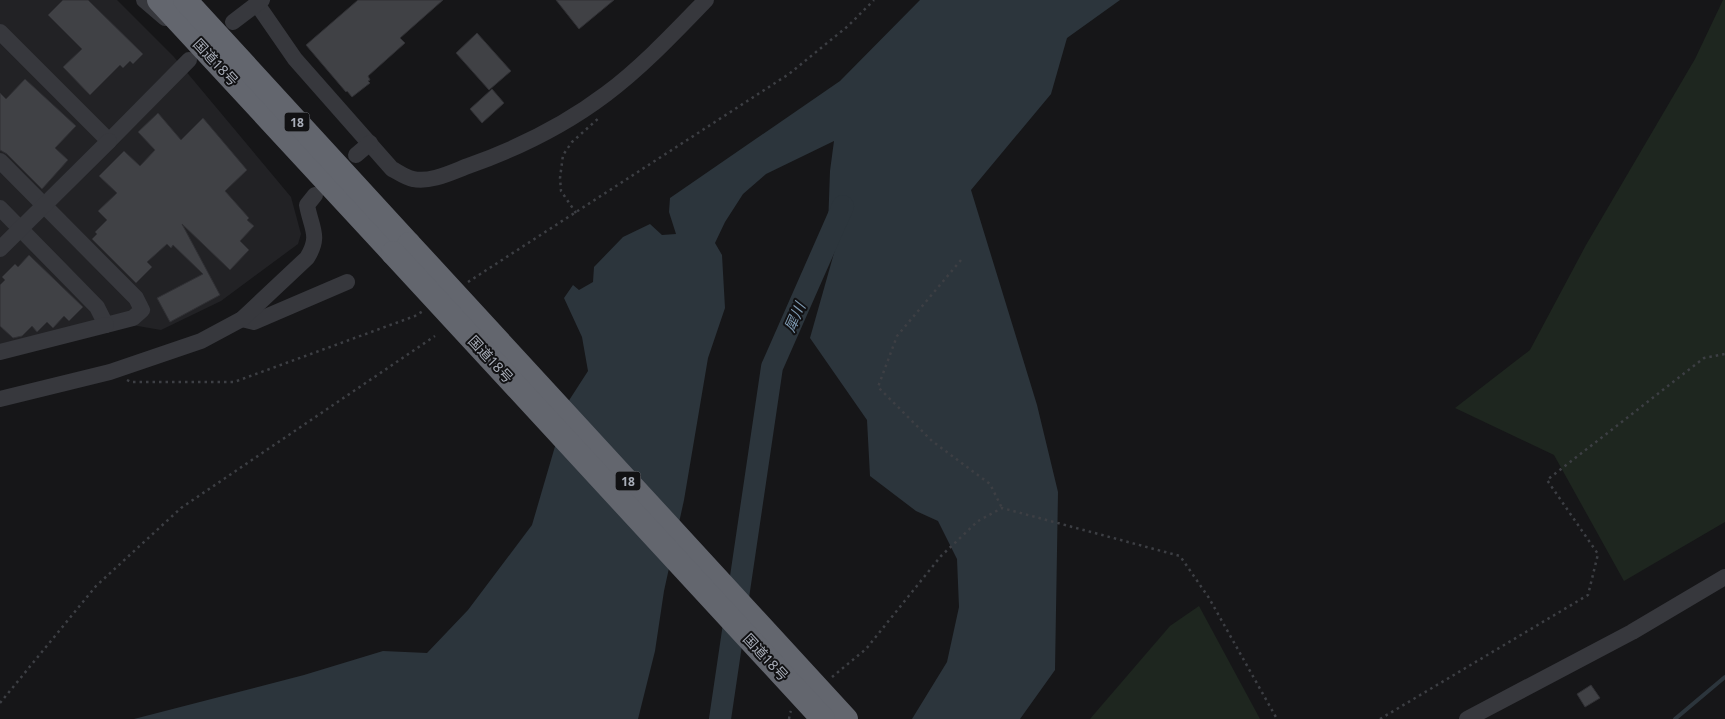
<svg xmlns="http://www.w3.org/2000/svg" width="1725" height="719" viewBox="0 0 1725 719" font-family="'Noto Sans','Noto Sans JP',sans-serif">
	<rect width="100%" height="100%" fill="#161618"/>
	<polygon fill="#222225" points="0,0 117,0 174,57 291,197 301,234 298,244 221,301 161,330 132,325 0,358"/>
	<g fill="#1e261f">
		<polygon points="1723,0 1725,0 1725,522 1624,581 1554,455 1455,408 1530,350 1586,245 1695,59"/>
		<polygon points="1199,606 1260,719 1090,719 1170,626"/>
	</g>
	<polygon fill="#2c353c" points="920,0 1120,0 1067,38 1051,94 971,190 1037,405 1058,492 1055,670 1020,719 912,719 947,662 959,607 957,559 938,521 916,511 870,476 867,420 810,338 836,246 828,227 830,171 834,141 766,174 743,194 725,222 715,243 722,255 725,308 708,358 684,500 664,591 655,651 638,719 134,719 304,675 383,651 427,653 468,610 532,525 568,402 588,371 582,337 564,298 573,285 579,290 593,282 594,267 623,237 650,224 662,235 676,234 669,212 670,198 840,81"/>
	<g fill="none" stroke-linecap="round" stroke-linejoin="round">
		<polyline stroke="#2c353c" stroke-width="4" points="1675,719 1725,677"/>
		<polyline stroke="#2c353c" stroke-width="22" points="720,719 772,367 843,206"/>
	</g>
	<g fill="#404145" stroke="#303034">
		<polygon points="63,0 88,0 143,54 133,64 130,61 123,68 120,65 90,95 63,67 82,49 48,15"/>
		<polygon points="358,0 443,0 400,38 405,43 368,76 370,80 368,81 370,83 352,97 347,91 346,92 306,45"/>
		<polygon points="556,0 614,0 579,29"/>
		<polygon points="477,33 511,71 489,90 456,53"/>
		<polygon points="25,79 76,126 55,148 68,160 42,189 7,154 0,150 0,93 6,99"/>
		<polygon points="492,89 504,103 482,123 470,109"/>
		<polygon points="158,113 181,140 203,118 247,170 225,191 249,218 247,220 254,226 240,241 249,250 230,270 182,224 220,295 170,322 157,298 203,274 173,245 171,248 167,244 147,262 152,267 136,283 92,239 97,234 95,232 107,220 98,211 117,193 99,176 124,151 140,166 155,150 138,132"/>
		<polygon points="29,255 83,307 69,321 64,316 53,328 47,322 37,332 32,326 22,336 13,338 0,326 0,285 5,280 2,277 15,264 18,267"/>
		<polygon points="1591,685 1600,698 1585,707 1577,694"/>
	</g>
	<g fill="none" stroke-linecap="round" stroke-linejoin="round">
		<g stroke="#3d3f44" stroke-width="2.5" stroke-dasharray="2.5 4" stroke-linecap="butt">
			<polyline points="576,213 561,191 560,178 563,155 572,142 600,117"/>
			<polyline points="961,260 897,336 878,387 932,441 990,484 1002,508"/>
			<polyline points="468,282 789,74 848,26 874,0"/>
			<polyline points="127,380 131,382 234,382 415,316 423,311"/>
			<polyline points="832,677 866,649 941,556 978,521 1002,508 1180,556 1209,598 1277,719"/>
			<polyline points="0,703 96,586 181,508 435,336"/>
			<polyline points="789,719 790,713 791,711"/>
			<polyline points="1380,719 1588,595 1598,554 1547,480 1704,358 1725,354"/>
		</g>
		<g stroke="#37383d" stroke-width="16">
			<polyline points="144,0 165,18"/>
			<path d="M257,4l38,55 97,110c6,3 14,9 21,10 17,4 39,-7 55,-13 48,-17 97,-41 138,-72 36,-27 68,-61 100,-94"/>
			<polyline points="233,22 262,0"/>
			<polyline points="0,32 109,141 189,60"/>
			<polyline points="356,155 370,143"/>
			<polyline points="0,161 136,298 142,310 133,318 106,325 97,307 0,208"/>
			<polyline points="0,249 109,141"/>
			<polyline points="242,319 254,322 347,282"/>
			<polyline points="0,352 106,325"/>
			<path d="M0,399l110,-27 91,-31 41,-22 65,-61c14,-22 4,-30 0,-53l8,-10"/>
			<polyline points="1467,719 1632,632 1725,577"/>
		</g>
		<g stroke="#63666e" stroke-width="24">
			<polyline points="159,0 393,253"/>
			<polyline points="185,0 409,244"/>
		</g>
		<g stroke="#63666e" stroke-width="24">
			<polyline points="409,244 846,719"/>
			<polyline points="393,253 823,719"/>
		</g>
	</g>
	<g text-anchor="middle" dominant-baseline="central" stroke-width="4" stroke-linejoin="round" paint-order="stroke">
		<g fill="#111113" stroke="#7b7e86" stroke-width="1">
			<rect x="284.5" y="112.5" width="25" height="19" rx="4"/>
			<rect x="615.5" y="471.5" width="25" height="19" rx="4"/>
		</g>
		<g font-size="12" font-weight="bold" fill="#a8adb8">
			<text x="297" y="122">18</text>
			<text x="628" y="481">18</text>
		</g>
		<g font-size="14" fill="#a8adb8" stroke="#111113">
			<text transform="translate(216 62) rotate(47)">国道18号</text>
			<text transform="translate(491 359) rotate(47)">国道18号</text>
			<text transform="translate(766 657) rotate(47)">国道18号</text>
		</g>
		<g font-size="15" font-style="italic" fill="#7f9bb3" stroke="#111113">
			<text transform="translate(794 317) rotate(-66)">犀川</text>
		</g>
	</g>
</svg>
